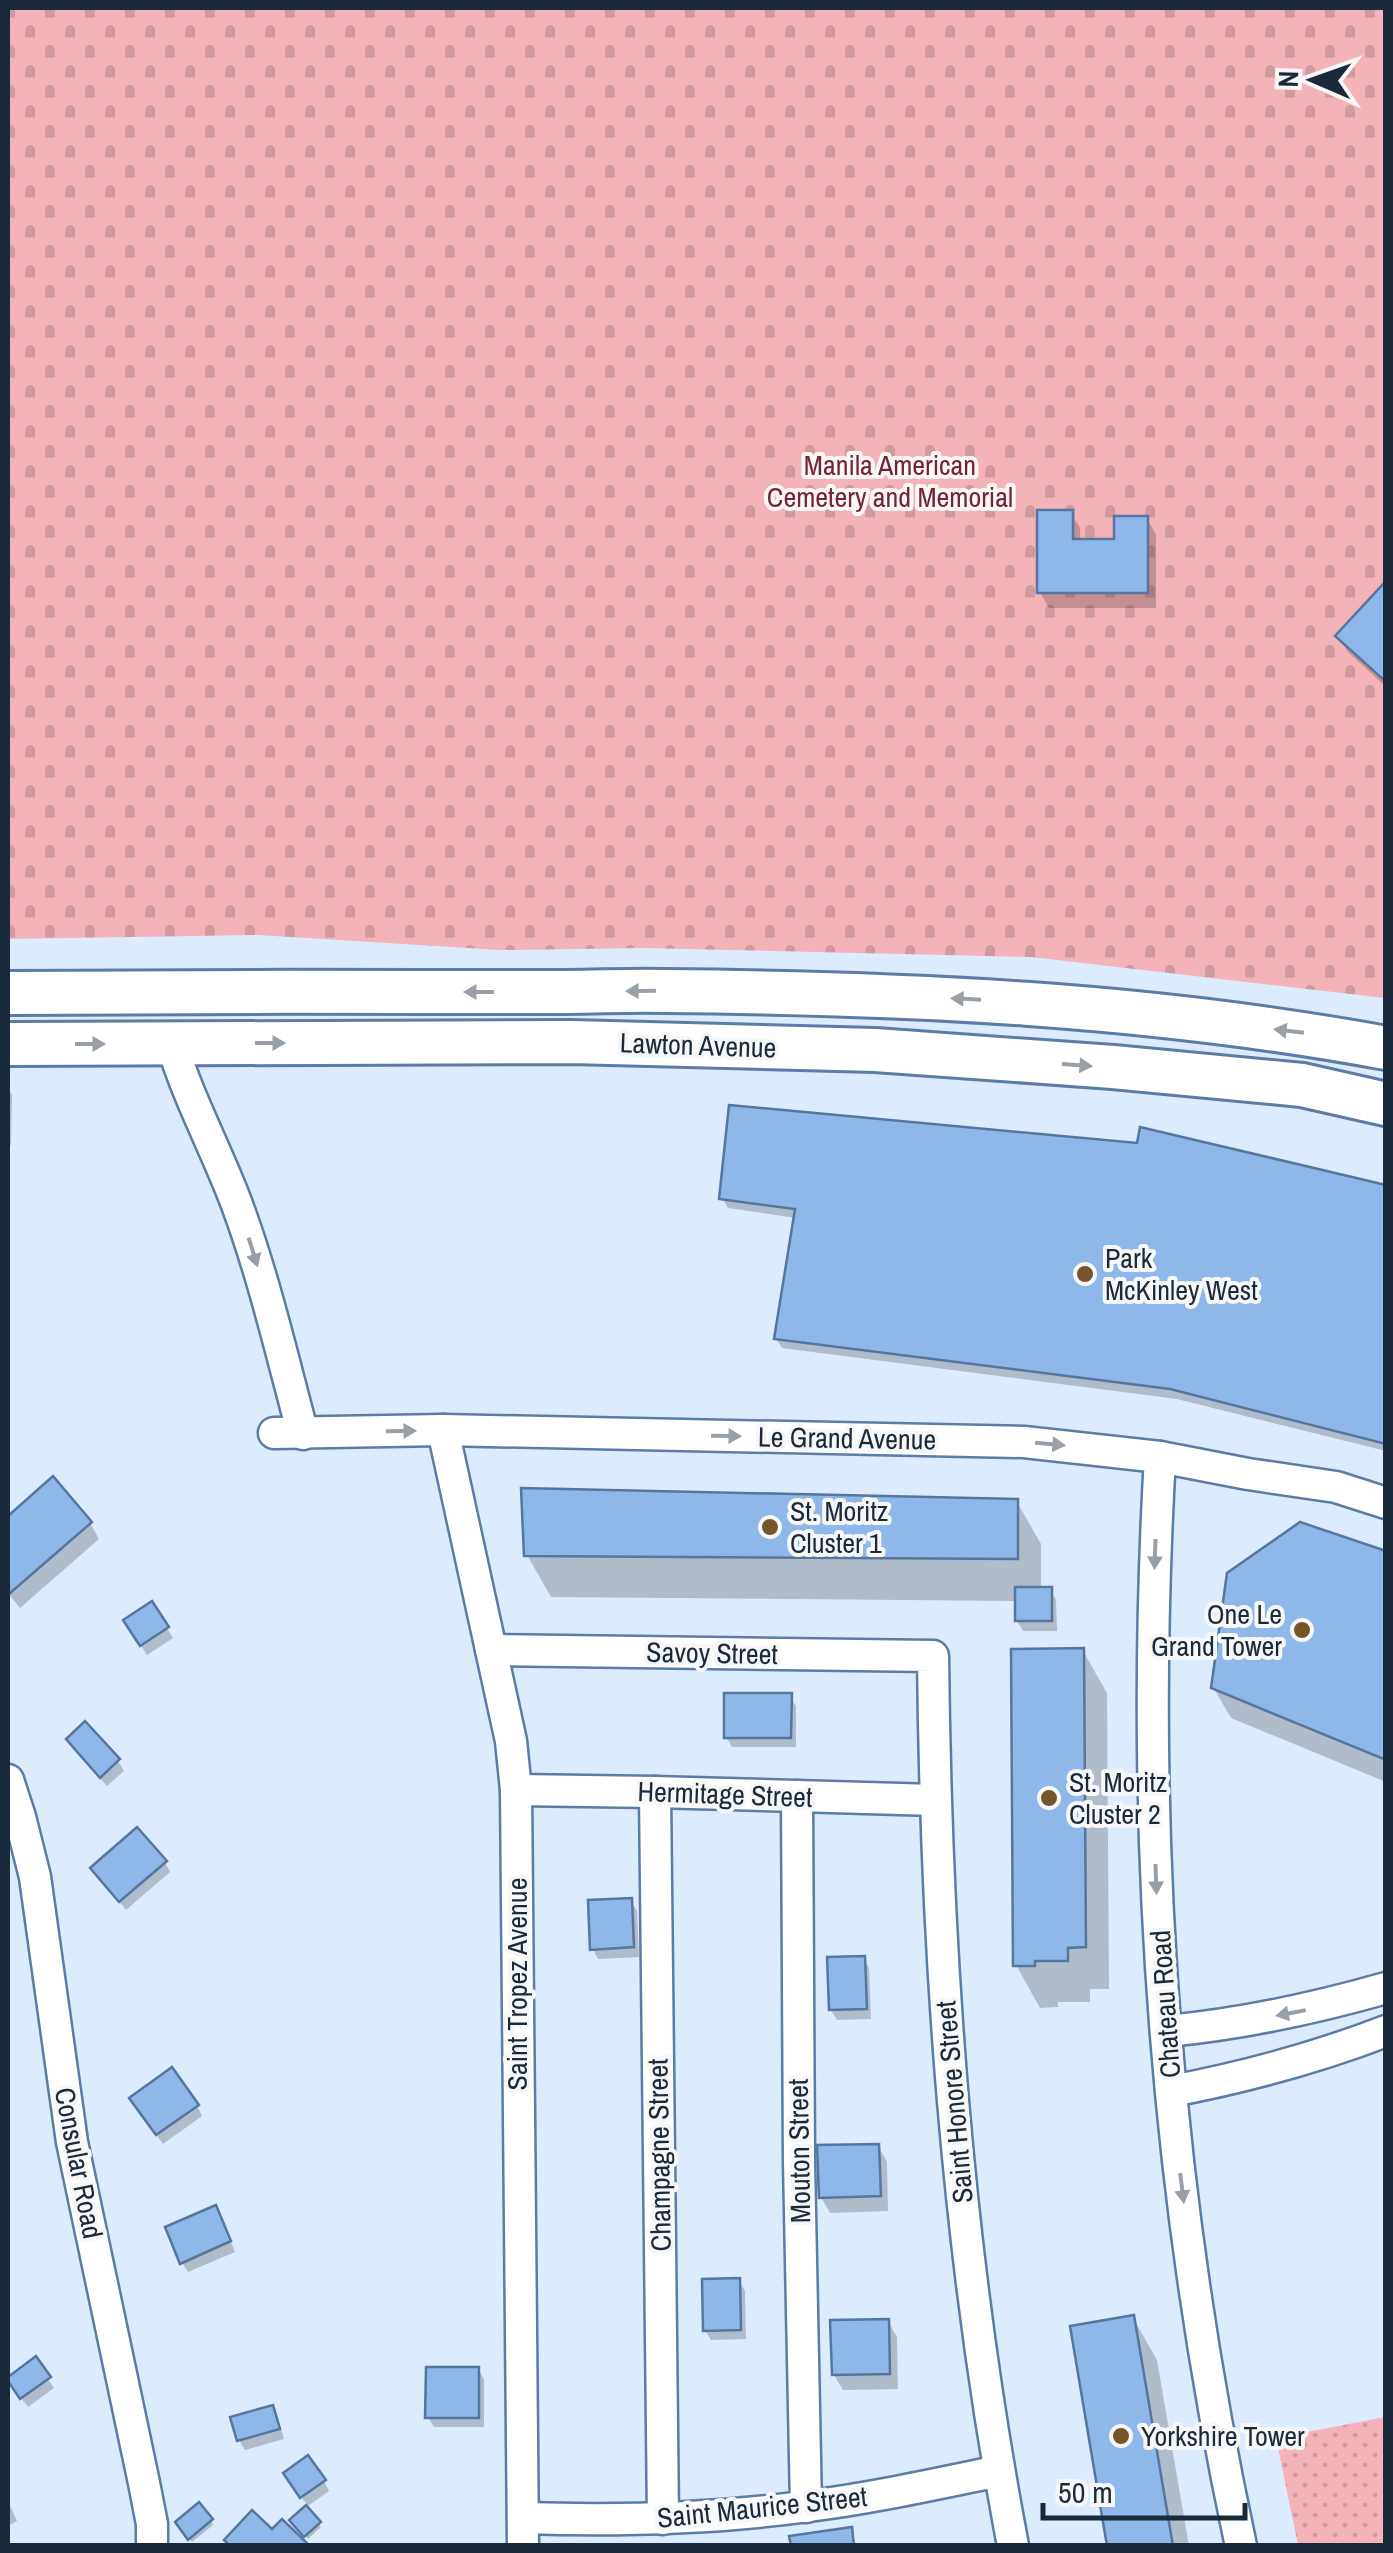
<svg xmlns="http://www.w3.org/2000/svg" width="1393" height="2553" viewBox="0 0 1393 2553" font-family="'Archivo Narrow',sans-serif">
	<defs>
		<pattern id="grass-dots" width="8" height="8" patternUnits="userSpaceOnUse" patternTransform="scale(2.5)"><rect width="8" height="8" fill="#f4b3b8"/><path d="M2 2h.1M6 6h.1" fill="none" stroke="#d19a9f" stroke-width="1.8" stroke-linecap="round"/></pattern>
		<pattern id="cemetery-stones" width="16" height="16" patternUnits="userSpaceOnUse" patternTransform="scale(2.5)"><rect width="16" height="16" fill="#f4b3b8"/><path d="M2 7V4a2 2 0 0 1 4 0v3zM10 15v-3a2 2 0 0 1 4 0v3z" fill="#d19a9f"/></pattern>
	</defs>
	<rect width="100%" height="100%" fill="#dcebfd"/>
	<polygon fill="url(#grass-dots)" points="1385,2417 1385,2545 1298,2545 1276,2438"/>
	<polygon fill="url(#cemetery-stones)" points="8,8 1385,8 1385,998 1031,957 643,948 500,950 258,935 8,939"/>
	<g fill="#0003">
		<polygon points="1071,513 1080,528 1080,542 1116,542 1147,519 1156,534 1156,608 1049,608 1040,592"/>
		<polygon points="1386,585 1386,687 1347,651 1338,636"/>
		<polygon points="8,1087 12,1095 11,1145 8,1145"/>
		<polygon points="1386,1187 1386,1451 1177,1399 782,1348 776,1338 796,1218 728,1208 722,1198"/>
		<polygon points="53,1480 90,1523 99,1539 20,1608 8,1593 8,1519"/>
		<polygon points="1017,1502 1041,1544 1041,1590 1051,1590 1056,1600 1057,1631 1023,1631 1017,1621 1018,1601 551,1597 527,1555"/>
		<polygon points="1386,1554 1386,1782 1231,1718 1213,1687"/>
		<polygon points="152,1604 173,1638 147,1655 126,1621"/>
		<polygon points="1083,1651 1107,1693 1109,1989 1090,1989 1090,2002 1058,2002 1058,2007 1040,2008 1016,1965"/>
		<polygon points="790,1696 796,1706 796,1747 732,1747 726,1737"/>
		<polygon points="85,1724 118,1761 124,1771 107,1786 74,1750 69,1740"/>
		<polygon points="165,1862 170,1872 126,1910 93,1868"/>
		<polygon points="631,1901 637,1911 639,1957 598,1959 593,1949"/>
		<polygon points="864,1958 869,1968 871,2019 837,2020 831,2010"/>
		<polygon points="197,2106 202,2116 163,2144 138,2109"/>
		<polygon points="878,2146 887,2162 888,2211 830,2213 821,2197"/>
		<polygon points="221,2218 235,2252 188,2272 182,2262"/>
		<polygon points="739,2281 745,2291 746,2339 711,2340 705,2330"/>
		<polygon points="1133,2318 1157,2360 1189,2546 1109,2546"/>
		<polygon points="888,2321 897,2337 898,2389 843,2390 834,2375"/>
		<polygon points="35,2360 54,2388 28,2407 14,2389"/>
		<polygon points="478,2369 484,2379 484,2427 434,2427 428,2417"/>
		<polygon points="272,2408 278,2418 284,2439 245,2450 239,2440"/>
		<polygon points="324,2481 329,2491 308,2506 291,2483"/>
		<polygon points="8,2501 17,2521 8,2526"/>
		<polygon points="211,2521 213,2525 192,2542 180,2527"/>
		<polygon points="319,2524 321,2527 308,2539 295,2525"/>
	</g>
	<g fill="#8eb8ea" stroke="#55769e" stroke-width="2.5">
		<polygon points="1037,510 1073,510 1073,539 1114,539 1114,516 1148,516 1148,593 1037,593"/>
		<polygon points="1386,581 1386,682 1335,636"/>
		<polygon points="729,1105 1137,1143 1140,1127 1386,1185 1386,1444 1170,1389 774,1339 795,1209 719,1199"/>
		<polygon points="53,1476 92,1522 9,1594 8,1516"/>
		<polygon points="521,1488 1018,1499 1018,1559 524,1556"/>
		<polygon points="1300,1522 1386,1551 1386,1760 1211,1688 1227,1573"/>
		<rect x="1015" y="1587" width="37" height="34"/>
		<polygon points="152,1601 169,1627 140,1646 123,1620"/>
		<polygon points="1084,1648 1086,1947 1068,1948 1068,1961 1035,1961 1035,1966 1013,1966 1011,1649"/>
		<polygon points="724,1693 792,1693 791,1738 724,1738"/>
		<polygon points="85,1721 120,1759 100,1778 66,1739"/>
		<polygon points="137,1827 167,1861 119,1902 90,1868"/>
		<polygon points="632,1898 634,1947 590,1950 588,1900"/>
		<polygon points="865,1956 867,2009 829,2010 827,1957"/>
		<polygon points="172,2067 199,2105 156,2135 129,2098"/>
		<polygon points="879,2144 881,2196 819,2198 817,2145"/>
		<polygon points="216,2205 231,2241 180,2264 165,2227"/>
		<polygon points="740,2278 741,2330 703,2331 702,2279"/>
		<polygon points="1134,2315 1173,2546 1107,2546 1070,2326"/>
		<polygon points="889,2319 890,2374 832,2375 830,2320"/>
		<polygon points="36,2356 51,2377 20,2399 8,2381 8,2377"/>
		<polygon points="426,2367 479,2367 479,2418 425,2418"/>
		<polygon points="273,2405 280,2429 237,2441 230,2417"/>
		<polygon points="308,2455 326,2480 300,2498 283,2473"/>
		<polygon points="199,2502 213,2519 188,2540 175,2522"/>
		<polygon points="306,2505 321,2522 304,2537 289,2520"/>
		<polygon points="252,2510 272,2529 282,2519 310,2546 230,2546 224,2540"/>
		<polygon points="852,2527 854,2546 791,2546 789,2536"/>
	</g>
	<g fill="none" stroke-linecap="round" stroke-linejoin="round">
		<g stroke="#5a7ca5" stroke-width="35">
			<g id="street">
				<path d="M172,1044c16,54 44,105 64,158 28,75 46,154 67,232"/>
				<polyline points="443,1430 511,1741 516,1790 523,2546"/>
				<polyline points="274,1433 443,1430 1024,1442 1160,1457 1248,1474 1336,1487 1386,1503"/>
				<path d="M1160,1457c-21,364 4,732 81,1089"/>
				<path d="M491,1650l442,6c3,298 24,596 80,890"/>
				<polyline points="8,1780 20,1817 35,1877 72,2142 144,2483 152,2524 152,2546"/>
				<polyline points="516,1790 655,1792 935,1800"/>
				<polyline points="655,1792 663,2519"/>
				<polyline points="797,1796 799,2162 806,2507"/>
				<path d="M1167,2031c76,-7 145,-22 219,-43"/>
				<path d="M1172,2091c73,-14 144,-33 214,-60"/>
				<path d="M523,2518c95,3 191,1 286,-12 64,-8 126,-22 190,-35"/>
			</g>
		</g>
		<g stroke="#5a7ca5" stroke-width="48">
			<g id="secondary">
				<path d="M8,993c186,-2 372,-1 558,-1 33,0 65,-2 98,-1 241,2 484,13 722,57"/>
				<polyline points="8,1044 571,1042 875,1050 1113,1067 1302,1085 1386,1104"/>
			</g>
		</g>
		<use href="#street" stroke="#fff" stroke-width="30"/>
		<use href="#secondary" stroke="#fff" stroke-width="42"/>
	</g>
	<defs><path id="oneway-solid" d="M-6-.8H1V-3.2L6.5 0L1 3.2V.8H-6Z" transform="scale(2.5)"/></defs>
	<g fill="#989fa6">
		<use href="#oneway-solid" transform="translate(641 991) rotate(179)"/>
		<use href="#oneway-solid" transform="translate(479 992) rotate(-180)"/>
		<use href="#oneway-solid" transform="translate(966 999) rotate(-177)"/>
		<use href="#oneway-solid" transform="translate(1289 1031) rotate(-173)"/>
		<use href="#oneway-solid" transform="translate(270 1043)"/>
		<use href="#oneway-solid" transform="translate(90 1044)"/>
		<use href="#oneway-solid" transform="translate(1077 1065) rotate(4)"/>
		<use href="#oneway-solid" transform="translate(253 1252) rotate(73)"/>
		<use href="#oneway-solid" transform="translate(401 1431) rotate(-1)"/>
		<use href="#oneway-solid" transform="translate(726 1436) rotate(1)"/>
		<use href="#oneway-solid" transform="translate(1050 1444) rotate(5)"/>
		<use href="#oneway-solid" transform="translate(1155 1554) rotate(92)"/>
		<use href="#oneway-solid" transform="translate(1156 1879) rotate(88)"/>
		<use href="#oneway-solid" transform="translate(1291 2013) rotate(169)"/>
		<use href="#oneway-solid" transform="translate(1182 2188) rotate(83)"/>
	</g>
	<g fill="#75562c" stroke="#f7f7f7" stroke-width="4">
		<circle cx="1085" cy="1274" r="10"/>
		<circle cx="770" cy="1527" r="10"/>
		<circle cx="1302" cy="1630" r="10"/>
		<circle cx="1049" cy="1798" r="10"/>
		<circle cx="1121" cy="2436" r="10"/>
	</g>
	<g text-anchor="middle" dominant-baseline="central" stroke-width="8" stroke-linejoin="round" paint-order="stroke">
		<g font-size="28" fill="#762333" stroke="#f7f7f7">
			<text x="890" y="465">Manila American<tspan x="890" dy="32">Cemetery and Memorial</tspan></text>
		</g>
		<g font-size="28" fill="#1b2a3a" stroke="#f7f7f7">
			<text transform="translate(698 1045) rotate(2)">Lawton Avenue</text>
			<text transform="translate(847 1438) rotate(1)">Le Grand Avenue</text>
			<text transform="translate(712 1653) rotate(1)">Savoy Street</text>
			<text transform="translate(725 1794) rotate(2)">Hermitage Street</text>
			<text transform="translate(517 1984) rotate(-90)">Saint Tropez Avenue</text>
			<text transform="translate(1165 2004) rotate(-94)">Chateau Road</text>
			<text transform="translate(954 2102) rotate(-95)">Saint Honore Street</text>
			<text transform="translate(799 2151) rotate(-91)">Mouton Street</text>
			<text transform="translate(659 2155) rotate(-91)">Champagne Street</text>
			<text transform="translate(79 2163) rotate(79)">Consular Road</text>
			<text transform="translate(762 2507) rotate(-6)">Saint Maurice Street</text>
		</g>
		<g font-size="28" fill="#1b2a3a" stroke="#f7f7f7" text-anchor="start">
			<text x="1105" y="1258">Park<tspan x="1105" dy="32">McKinley West</tspan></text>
			<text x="790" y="1511">St. Moritz<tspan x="790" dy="32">Cluster 1</tspan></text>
			<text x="1282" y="1614" text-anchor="end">One Le<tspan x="1282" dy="32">Grand Tower</tspan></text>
			<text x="1069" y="1782">St. Moritz<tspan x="1069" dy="32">Cluster 2</tspan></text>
			<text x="1141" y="2436">Yorkshire Tower</text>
		</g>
	</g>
	<rect width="1393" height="2553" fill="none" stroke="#1b2a3a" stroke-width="20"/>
	<g transform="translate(1313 80) rotate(272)" stroke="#f7f7f7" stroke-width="8" paint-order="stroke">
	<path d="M0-8L18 38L0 25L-18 38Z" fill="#1b2a3a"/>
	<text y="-15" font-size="28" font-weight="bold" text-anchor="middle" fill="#1b2a3a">N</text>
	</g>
	<path d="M1043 2503v15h202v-15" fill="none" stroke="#1b2a3a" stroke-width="5"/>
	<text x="1058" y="2503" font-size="30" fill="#1b2a3a" stroke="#f7f7f7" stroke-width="8" paint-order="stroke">50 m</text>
</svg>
